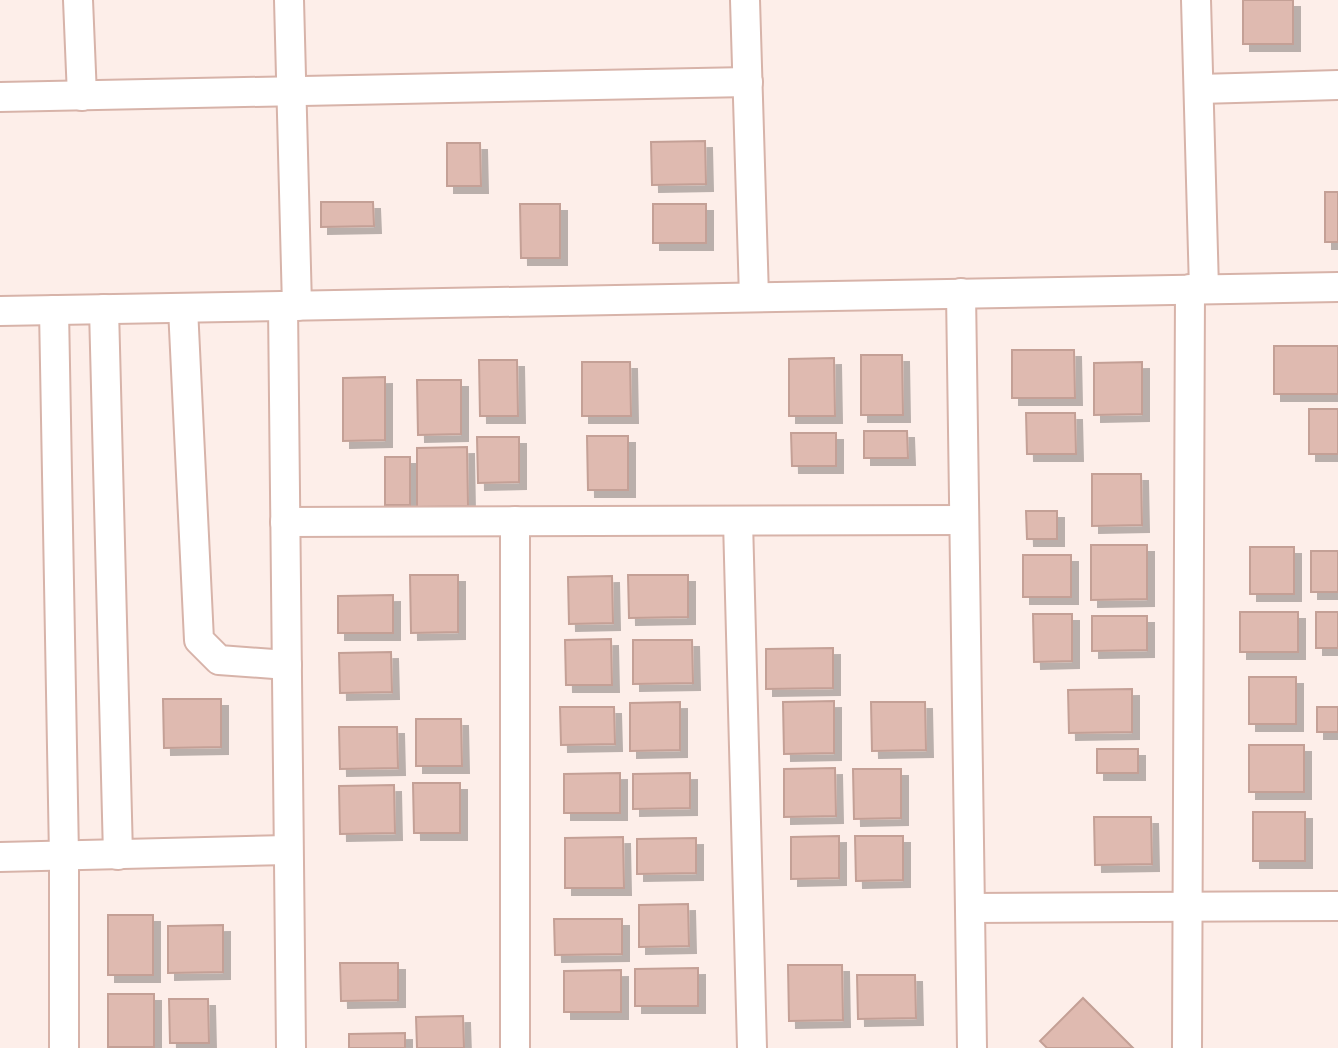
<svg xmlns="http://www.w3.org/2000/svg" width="1338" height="1048" viewBox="0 0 1338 1048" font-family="Cabin,sans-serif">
	<defs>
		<filter id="shadow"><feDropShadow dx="7" dy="7" stdDeviation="0" flood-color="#0004"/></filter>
	</defs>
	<rect width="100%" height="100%" fill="#fdeee9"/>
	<g fill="#dfbab0" stroke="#c4a096" stroke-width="2" filter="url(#shadow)">
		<rect x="1243" y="0" width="50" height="44"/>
		<polygon points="705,141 706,184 652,185 651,142"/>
		<polygon points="447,143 480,143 481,186 447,186"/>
		<rect x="1325" y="192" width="13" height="50"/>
		<polygon points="321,202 373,202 374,226 321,227"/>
		<polygon points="520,204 560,204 560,258 521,258"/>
		<rect x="653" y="204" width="53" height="39"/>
		<rect x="1274" y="346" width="64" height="48"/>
		<polygon points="1012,350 1074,350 1075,398 1012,398"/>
		<polygon points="861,355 902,355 903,415 861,415"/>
		<polygon points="834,358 835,416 789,416 789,359"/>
		<polygon points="479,360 517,360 518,416 480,416"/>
		<polygon points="582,362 630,362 631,416 582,416"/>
		<polygon points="1142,362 1142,414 1094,415 1094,363"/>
		<polygon points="385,377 385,440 343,441 343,378"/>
		<polygon points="417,380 461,380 461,434 418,435"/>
		<rect x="1309" y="409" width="29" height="45"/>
		<polygon points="1026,413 1075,413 1076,454 1027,454"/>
		<polygon points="864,431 907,431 908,458 864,458"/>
		<polygon points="791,433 836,433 836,466 792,466"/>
		<polygon points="587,436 628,436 628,490 588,490"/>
		<polygon points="477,437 519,437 519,482 478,483"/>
		<polygon points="467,447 468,506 417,507 417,448"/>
		<rect x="385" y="457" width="25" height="48"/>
		<polygon points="1092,474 1141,474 1142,525 1092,526"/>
		<polygon points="1026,511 1057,511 1057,539 1027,539"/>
		<polygon points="1091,545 1147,545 1147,599 1091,600"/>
		<rect x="1250" y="547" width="44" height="47"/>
		<rect x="1311" y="551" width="27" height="41"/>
		<rect x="1023" y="555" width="48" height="42"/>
		<polygon points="410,575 458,575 458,632 411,633"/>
		<polygon points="628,575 688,575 688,617 629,618"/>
		<polygon points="612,576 613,623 569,624 568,577"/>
		<polygon points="393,595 393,633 338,633 338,596"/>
		<rect x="1240" y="612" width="58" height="40"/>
		<rect x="1316" y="612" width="22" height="36"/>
		<polygon points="1033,614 1072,614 1072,661 1034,662"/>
		<polygon points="1092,616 1147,616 1147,650 1092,651"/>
		<polygon points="611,639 612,685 566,685 565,640"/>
		<polygon points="633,640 692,640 693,683 633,684"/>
		<polygon points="833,648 833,688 766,689 766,649"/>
		<polygon points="391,652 392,692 340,693 339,653"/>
		<rect x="1249" y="677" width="47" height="47"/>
		<polygon points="1132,689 1132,732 1069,733 1068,690"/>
		<polygon points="163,699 221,699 221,747 164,748"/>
		<polygon points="834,701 834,753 784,754 783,702"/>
		<polygon points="680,702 680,750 630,751 630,703"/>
		<polygon points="871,702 925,702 926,750 872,751"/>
		<polygon points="560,707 614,707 615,744 561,745"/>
		<rect x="1317" y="707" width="21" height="25"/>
		<polygon points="416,719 461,719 462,766 416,766"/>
		<polygon points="339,727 397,727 398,768 340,769"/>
		<rect x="1249" y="745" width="55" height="47"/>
		<rect x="1097" y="749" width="41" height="24"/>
		<polygon points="835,768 836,816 784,817 784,769"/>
		<polygon points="853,769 901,769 901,818 854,819"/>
		<polygon points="620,773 620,813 564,813 564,774"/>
		<polygon points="690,773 690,808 633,809 633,774"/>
		<polygon points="413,783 460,783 460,833 414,833"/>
		<polygon points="394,785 395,833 340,834 339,786"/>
		<rect x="1253" y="812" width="52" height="49"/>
		<polygon points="1094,817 1151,817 1152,864 1095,865"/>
		<polygon points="839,836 839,878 791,879 791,837"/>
		<polygon points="855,836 903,836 903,880 856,881"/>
		<polygon points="623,837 624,888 565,888 565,838"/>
		<polygon points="696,838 696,873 637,874 637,839"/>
		<polygon points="688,904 689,946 639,947 639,905"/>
		<rect x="108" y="915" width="45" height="60"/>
		<polygon points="554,919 622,919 622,954 555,955"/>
		<polygon points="223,925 223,972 168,973 168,926"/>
		<polygon points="340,963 398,963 398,1000 341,1001"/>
		<polygon points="788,965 842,965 843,1020 789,1021"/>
		<polygon points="698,968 698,1006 635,1006 635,969"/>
		<polygon points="621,970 621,1012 564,1012 564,971"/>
		<polygon points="857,975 915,975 916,1018 858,1019"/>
		<rect x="108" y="994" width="46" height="53"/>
		<polygon points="1083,998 1133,1048 1047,1048 1040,1041"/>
		<polygon points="169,999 208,999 209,1043 170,1043"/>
		<polygon points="463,1016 464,1048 417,1048 416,1017"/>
		<polygon points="405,1033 405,1048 349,1048 349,1034"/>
	</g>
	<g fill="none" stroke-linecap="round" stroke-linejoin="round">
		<g stroke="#d7b3a9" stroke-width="32">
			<g id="minor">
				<polyline points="78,0 82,96"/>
				<polyline points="289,0 297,306"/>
				<polyline points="745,0 754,297"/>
				<polyline points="1196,0 1204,289"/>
				<polyline points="1199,89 1338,85"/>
				<polyline points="0,97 748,82"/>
				<polyline points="961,293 972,1048"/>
				<polyline points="283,306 291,1048"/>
				<polyline points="183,308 199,640 219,660 287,665"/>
				<polyline points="104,309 118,855"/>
				<polyline points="54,310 64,856 64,1048"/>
				<polyline points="0,311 1338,287"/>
				<polyline points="515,521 515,1048"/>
				<polyline points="738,521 752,1048"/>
				<polyline points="285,522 964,520"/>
				<polyline points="0,857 288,850"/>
				<polyline points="971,908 1338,906"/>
				<polyline points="1187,1048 1190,289"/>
			</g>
		</g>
		<use href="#minor" stroke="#fff" stroke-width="28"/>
	</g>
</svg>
